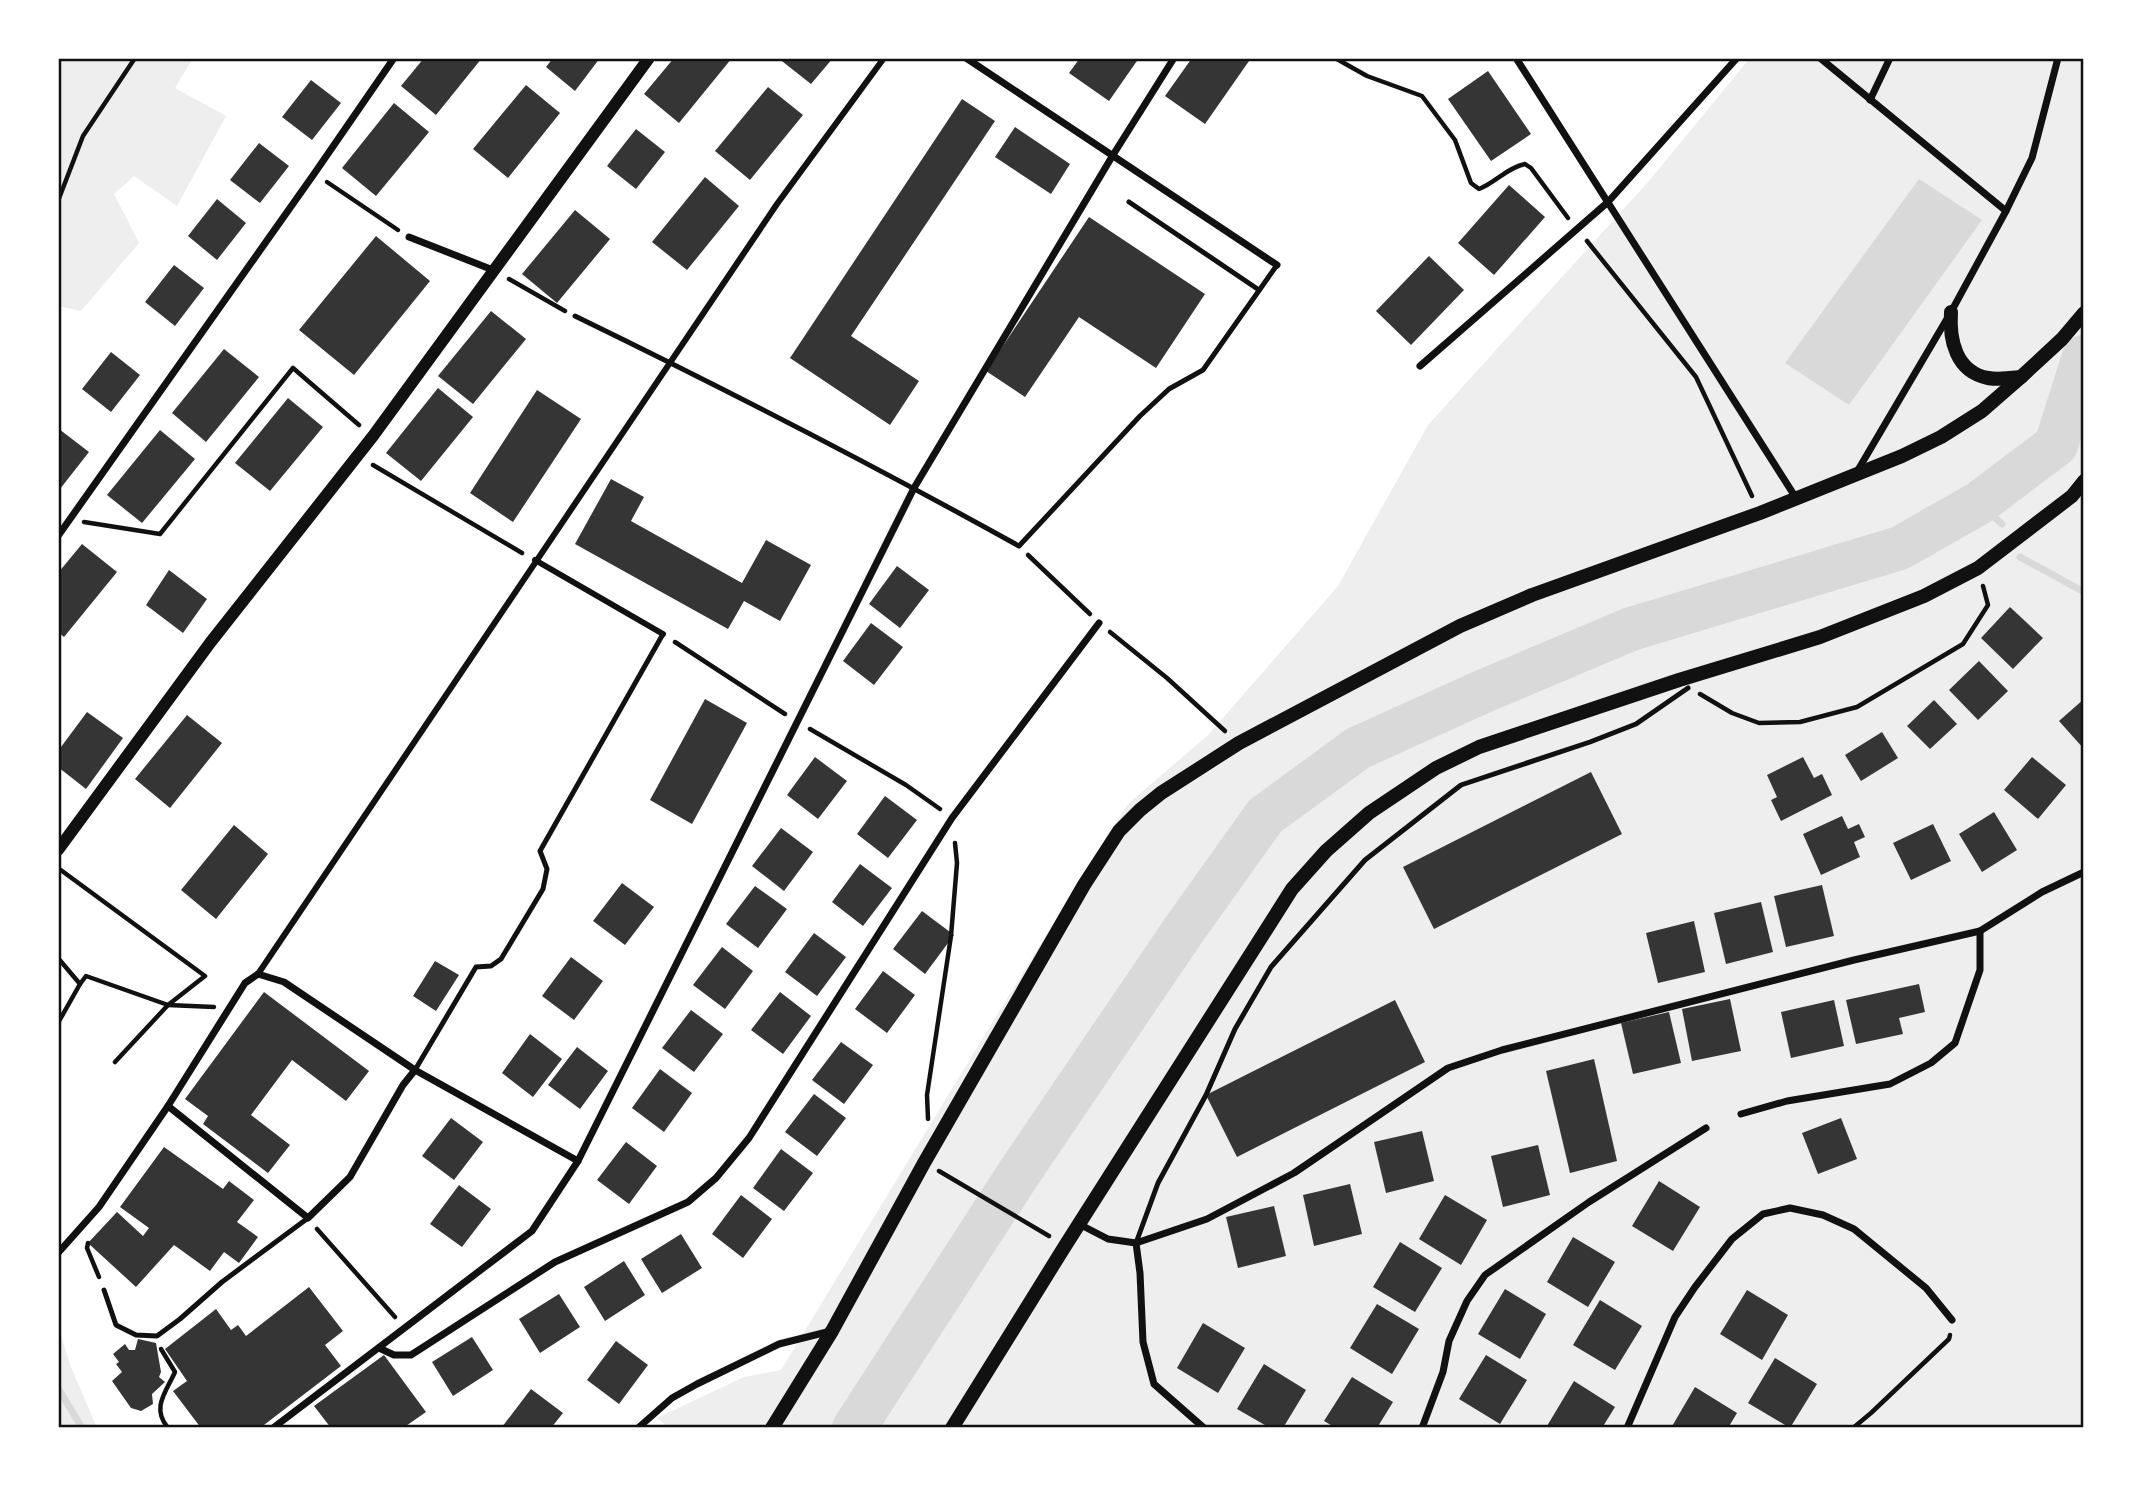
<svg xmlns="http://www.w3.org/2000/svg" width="2142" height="1486" viewBox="0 0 2142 1486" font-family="'Roboto Condensed',sans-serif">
	<rect width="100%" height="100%" fill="#fff"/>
	<g fill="#eee">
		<polygon points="58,58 193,58 175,88 226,116 177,206 134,176 114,194 139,243 81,311 58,306"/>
		<polygon points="1750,58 2084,58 2084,1428 669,1428 657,1418 744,1377 781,1370 1003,1005 1128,804 1208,735 1338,586 1428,425 1649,181"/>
		<polygon points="58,1326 71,1367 97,1428 58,1428"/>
	</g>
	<polygon fill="#d9d9d9" points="1919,179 1982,220 1849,405 1785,363"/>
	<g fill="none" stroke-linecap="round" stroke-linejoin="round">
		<g stroke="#d9d9d9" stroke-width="7">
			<polyline points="1979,503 2002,524"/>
			<polyline points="2020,557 2084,592"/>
			<polyline points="58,1388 82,1428"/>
		</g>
		<polyline stroke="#d9d9d9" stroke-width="44" points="854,1428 1019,1173 1183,931 1265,816 1358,748 1484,691 1631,629 1900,548 1979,503 2056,445 2084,357"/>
	</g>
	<g fill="#353535">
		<polygon points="424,58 482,58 436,115 401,86"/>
		<polygon points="553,58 600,58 575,91 546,67"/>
		<polygon points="674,58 732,58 679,123 644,94"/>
		<polygon points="778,58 833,58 811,84"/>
		<polygon points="1080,58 1139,58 1109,101 1069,73"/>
		<polygon points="1192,58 1245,58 1249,61 1205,124 1165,96"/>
		<polygon points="1488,71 1531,134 1491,161 1448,99"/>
		<polygon points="311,80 341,103 312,140 282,117"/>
		<polygon points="526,85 560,113 508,178 473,149"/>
		<polygon points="768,87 803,115 750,180 715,151"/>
		<polygon points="962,99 995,121 851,336 919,381 890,425 790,358"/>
		<polygon points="394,103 429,132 376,196 342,168"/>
		<polygon points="1015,127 1070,164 1051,194 995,157"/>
		<polygon points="636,129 665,152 636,189 607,166"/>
		<polygon points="259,143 289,166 260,203 230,180"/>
		<polygon points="705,177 739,206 687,270 652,242"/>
		<polygon points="1509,185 1545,217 1494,275 1458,243"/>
		<polygon points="217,199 246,223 217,260 188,236"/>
		<polygon points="575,210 610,239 557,303 522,274"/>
		<polygon points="1089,217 1205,294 1156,368 1079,317 1025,397 986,371"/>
		<polygon points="376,236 430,281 354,375 299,330"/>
		<polygon points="1429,256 1464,290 1411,345 1376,311"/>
		<polygon points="174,265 204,288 175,326 145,302"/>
		<polygon points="491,311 526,339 473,404 438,376"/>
		<polygon points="224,349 259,377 206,442 172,413"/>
		<polygon points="111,352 140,375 111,412 82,389"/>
		<polygon points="438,388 473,417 421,481 386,453"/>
		<polygon points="537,390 581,419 513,522 470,493"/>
		<polygon points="288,398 323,427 270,491 235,463"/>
		<polygon points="59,429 89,452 60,489 58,487 58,431"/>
		<polygon points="160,430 195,459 142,523 107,495"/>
		<polygon points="611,479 644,497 631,521 742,583 766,540 811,565 780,621 744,601 728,629 575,544"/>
		<polygon points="82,544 117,572 64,637 58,632 58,573"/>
		<polygon points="897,566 929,590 900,628 869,604"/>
		<polygon points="169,570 207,599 183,633 146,605"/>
		<polygon points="2010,607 2043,638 2013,669 1981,638"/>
		<polygon points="871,623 903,647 874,685 843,661"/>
		<polygon points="1979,661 2008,691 1978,720 1949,690"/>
		<polygon points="705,699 747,723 692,824 650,800"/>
		<polygon points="2084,699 2084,749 2059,721"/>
		<polygon points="1934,700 1957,724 1930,749 1907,726"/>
		<polygon points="87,712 123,738 86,789 58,767 58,751"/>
		<polygon points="187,715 222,743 170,808 135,779"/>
		<polygon points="1882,732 1898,758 1861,781 1845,755"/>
		<polygon points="815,757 847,781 818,819 787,795"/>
		<polygon points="1803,757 1814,778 1822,774 1832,795 1781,821 1771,800 1777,797 1767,775"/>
		<polygon points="2032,757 2066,785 2038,819 2004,790"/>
		<polygon points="1591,772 1622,834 1434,929 1403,867"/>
		<polygon points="885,796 917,820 888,858 857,834"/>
		<polygon points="1994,812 2017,850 1982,872 1959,834"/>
		<polygon points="1842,816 1848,829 1859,824 1865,837 1854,842 1860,857 1821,875 1803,834"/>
		<polygon points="1933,824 1951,861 1911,880 1893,843"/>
		<polygon points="234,825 268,854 216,919 181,890"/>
		<polygon points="781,828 813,852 784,891 752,866"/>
		<polygon points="860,864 892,888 863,926 832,902"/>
		<polygon points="622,883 654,907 625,945 593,921"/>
		<polygon points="1822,885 1834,936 1786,947 1774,896"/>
		<polygon points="755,886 787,909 758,948 726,924"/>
		<polygon points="1761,902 1773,952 1726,964 1714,913"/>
		<polygon points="922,911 954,935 925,974 893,949"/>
		<polygon points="1694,921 1705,972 1658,983 1646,933"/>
		<polygon points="814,933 846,957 817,996 785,972"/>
		<polygon points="722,947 753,971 725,1009 693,985"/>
		<polygon points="571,957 603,981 574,1020 542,996"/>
		<polygon points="435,961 459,975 436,1011 413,996"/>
		<polygon points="883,971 915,995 887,1033 855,1009"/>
		<polygon points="1919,984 1925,1012 1899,1018 1903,1034 1856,1044 1846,1000"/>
		<polygon points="264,992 369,1071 346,1101 292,1060 251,1115 290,1145 268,1173 203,1124 208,1116 185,1099"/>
		<polygon points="780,992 811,1016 783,1054 751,1030"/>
		<polygon points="1730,999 1741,1051 1692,1061 1682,1009"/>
		<polygon points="1395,1000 1425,1062 1237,1157 1206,1095"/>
		<polygon points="1834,1000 1844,1046 1791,1058 1781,1012"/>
		<polygon points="691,1010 723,1034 694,1072 662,1048"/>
		<polygon points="1669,1012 1681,1063 1633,1074 1621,1023"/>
		<polygon points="530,1034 562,1059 533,1097 502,1073"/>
		<polygon points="841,1042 873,1065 844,1104 812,1080"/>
		<polygon points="577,1047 608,1071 580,1109 548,1085"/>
		<polygon points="1594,1059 1617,1161 1570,1173 1546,1071"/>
		<polygon points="660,1069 692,1093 664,1132 632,1108"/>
		<polygon points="814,1094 846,1118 817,1156 785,1132"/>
		<polygon points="451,1118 483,1142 454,1180 422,1156"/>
		<polygon points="1841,1118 1857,1159 1818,1174 1802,1133"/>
		<polygon points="1422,1131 1434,1181 1386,1193 1374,1142"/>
		<polygon points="626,1142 657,1166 629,1204 597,1180"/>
		<polygon points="1538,1145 1550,1195 1503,1207 1491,1156"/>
		<polygon points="164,1147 223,1189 229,1181 254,1200 237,1222 258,1237 239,1263 224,1252 210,1271 174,1245 136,1287 88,1243 117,1212 143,1236 149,1228 120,1207"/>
		<polygon points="781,1149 813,1173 784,1211 753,1188"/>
		<polygon points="1659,1181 1700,1207 1673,1251 1632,1226"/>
		<polygon points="1350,1184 1362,1234 1314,1246 1303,1195"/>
		<polygon points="459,1185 491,1209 462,1247 430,1224"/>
		<polygon points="741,1195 772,1219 743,1258 712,1234"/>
		<polygon points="1445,1195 1487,1220 1461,1265 1419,1239"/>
		<polygon points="1274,1206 1286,1256 1238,1268 1226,1217"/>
		<polygon points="681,1234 702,1268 662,1293 641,1259"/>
		<polygon points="1573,1237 1615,1262 1588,1307 1547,1282"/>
		<polygon points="1400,1242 1442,1268 1415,1312 1373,1287"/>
		<polygon points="624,1261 645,1295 605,1321 584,1287"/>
		<polygon points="309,1287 343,1331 325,1345 341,1366 260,1428 201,1428 173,1391 187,1381 165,1349 216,1309 231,1330 238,1325 246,1336"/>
		<polygon points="1505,1289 1546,1314 1520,1359 1478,1334"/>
		<polygon points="1747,1290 1788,1315 1762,1360 1720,1334"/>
		<polygon points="559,1294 580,1327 540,1353 519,1319"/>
		<polygon points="1600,1300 1642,1326 1615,1370 1573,1345"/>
		<polygon points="1377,1304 1419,1329 1392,1374 1350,1348"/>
		<polygon points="1203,1323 1245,1348 1218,1393 1177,1368"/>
		<polygon points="472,1337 493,1370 453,1396 432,1362"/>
		<polygon points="138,1339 156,1343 161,1372 159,1377 165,1382 152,1394 153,1404 141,1411 131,1408 112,1381 122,1372 116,1364 119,1362 113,1354 125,1344 129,1350 135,1350"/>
		<polygon points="616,1341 648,1365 619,1404 587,1380"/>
		<polygon points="384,1355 426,1412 403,1428 331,1428 314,1406"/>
		<polygon points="1486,1355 1527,1380 1500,1424 1459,1399"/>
		<polygon points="1775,1358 1817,1384 1790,1428 1748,1403"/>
		<polygon points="1264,1364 1306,1390 1283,1428 1270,1428 1237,1409"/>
		<polygon points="1352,1377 1393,1402 1377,1428 1336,1428 1324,1421"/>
		<polygon points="1574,1381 1615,1407 1602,1428 1551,1428 1547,1426"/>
		<polygon points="1695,1387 1737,1413 1728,1428 1671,1428"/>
		<polygon points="531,1389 563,1413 551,1428 504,1428 502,1427"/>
	</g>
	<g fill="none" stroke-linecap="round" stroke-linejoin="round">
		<g stroke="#111" stroke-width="4.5">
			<path d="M1335,58l32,18 55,20 33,44 16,43 8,6c16,-6 29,-22 46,-25l6,4 37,50"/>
			<polyline points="327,182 398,230"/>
			<polyline points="58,201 83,136 135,58"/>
			<polyline points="1587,241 1696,377 1752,496"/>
			<polyline points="509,279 565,311"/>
			<polyline points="373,465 522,553"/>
			<polyline points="84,522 160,534 293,368 359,425"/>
			<polyline points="1028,555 1090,614"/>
			<polyline points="1110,632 1167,678 1225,731"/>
			<polyline points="675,642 785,714"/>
			<polyline points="1700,694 1732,713 1759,723 1800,722 1857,707 1963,644 1988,605 1983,586"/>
			<polyline points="810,729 906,785 940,809"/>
			<polyline points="58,868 205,976 168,1005 115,1062"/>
			<polyline points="58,958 80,984 86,976 168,1005 214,1007"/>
			<polyline points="58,1023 80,984"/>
			<polyline points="928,1119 927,1095 951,936 957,863 955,843"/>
			<polyline points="939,1171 1049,1236"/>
			<polyline points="317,1229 395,1317"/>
			<polyline points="88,1243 87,1248 99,1277"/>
			<path d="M161,1349l14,23c-9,20 -24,36 -7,56"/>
			<polyline points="1853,1428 1871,1413 1949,1339 1950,1335"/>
		</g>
		<g stroke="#111" stroke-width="5">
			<polyline points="1129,202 1259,290"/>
			<path d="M575,316c150,73 298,149 444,230l121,-130 29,-27 34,-19 74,-105"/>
			<polyline points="415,1070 476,967 491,966 501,959 543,889 547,869 540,851 663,634"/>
			<polyline points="1136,1243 1158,1183 1206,1095 1235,1029 1271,967 1365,860 1461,785 1590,742 1636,724 1688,688"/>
			<polyline points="104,1290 116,1325 136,1335 157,1336 180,1319 222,1282 308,1218"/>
		</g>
		<g stroke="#111" stroke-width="6">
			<polyline points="535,560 663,634"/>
			<polyline points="258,974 777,204 884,58"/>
		</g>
		<g stroke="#111" stroke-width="7">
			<polyline points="966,58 1277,265"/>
			<polyline points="1516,58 1796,498"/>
			<polyline points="1820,58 2006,211"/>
			<polyline points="1870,100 1890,58"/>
			<polyline points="409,237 493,270"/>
			<polyline points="1420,366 1608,202 1737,58"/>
			<polyline points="1858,470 1951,312 2006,211 2032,158 2058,58"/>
			<polyline points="58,536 314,174 394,58"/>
			<polyline points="168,1106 308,1218 350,1177 403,1085 415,1070"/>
			<polyline points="1741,1114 1787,1101 1890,1084 1931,1063 1955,1043 1980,970 1980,931"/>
			<polyline points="1079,1224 1108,1239 1136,1243 1207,1219 1294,1173 1448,1068 1502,1050 1854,960 1980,931 2042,892 2084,872"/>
			<polyline points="1136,1243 1140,1273 1143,1342 1154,1384 1204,1428"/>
			<polyline points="58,1253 99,1207 168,1106 245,983 258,974 284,982 415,1070 578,1161"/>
			<polyline points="379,1348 394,1355 411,1355 555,1262 688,1202 716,1178 749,1138 952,818 1099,623"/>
			<polyline points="273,1428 532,1231 578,1161 914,488 1113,155 1174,58"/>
			<polyline points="638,1428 672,1398 697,1384 779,1344 831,1331"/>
			<polyline points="1422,1428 1443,1372 1449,1341 1467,1301 1485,1275 1589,1202 1706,1128"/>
			<polyline points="1627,1428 1675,1317 1695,1287 1732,1239 1763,1214 1790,1208 1823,1215 1854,1229 1926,1288 1952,1320"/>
		</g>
		<polyline stroke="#111" stroke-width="12" points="58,850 210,643 373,436 649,58"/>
		<g stroke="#111" stroke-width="14">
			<path d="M1951,312c-2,28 5,60 37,66 11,2 23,0 33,-1"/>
			<polyline points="772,1428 832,1331 924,1163 1084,885 1119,831 1140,810 1161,793 1239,743 1460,626 1532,595 1760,513 1902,456 1941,437 1982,411 2021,377 2062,339 2084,313"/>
			<polyline points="952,1428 1065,1246 1292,889 1326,851 1369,813 1436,768 1479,747 1679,680 1820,637 1924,596 1978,568 2072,496 2084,481"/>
		</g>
	</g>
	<rect width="2142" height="1486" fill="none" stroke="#ffffff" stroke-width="119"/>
	<rect x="60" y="60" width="2022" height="1366" fill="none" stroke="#111" stroke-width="2.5"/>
</svg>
